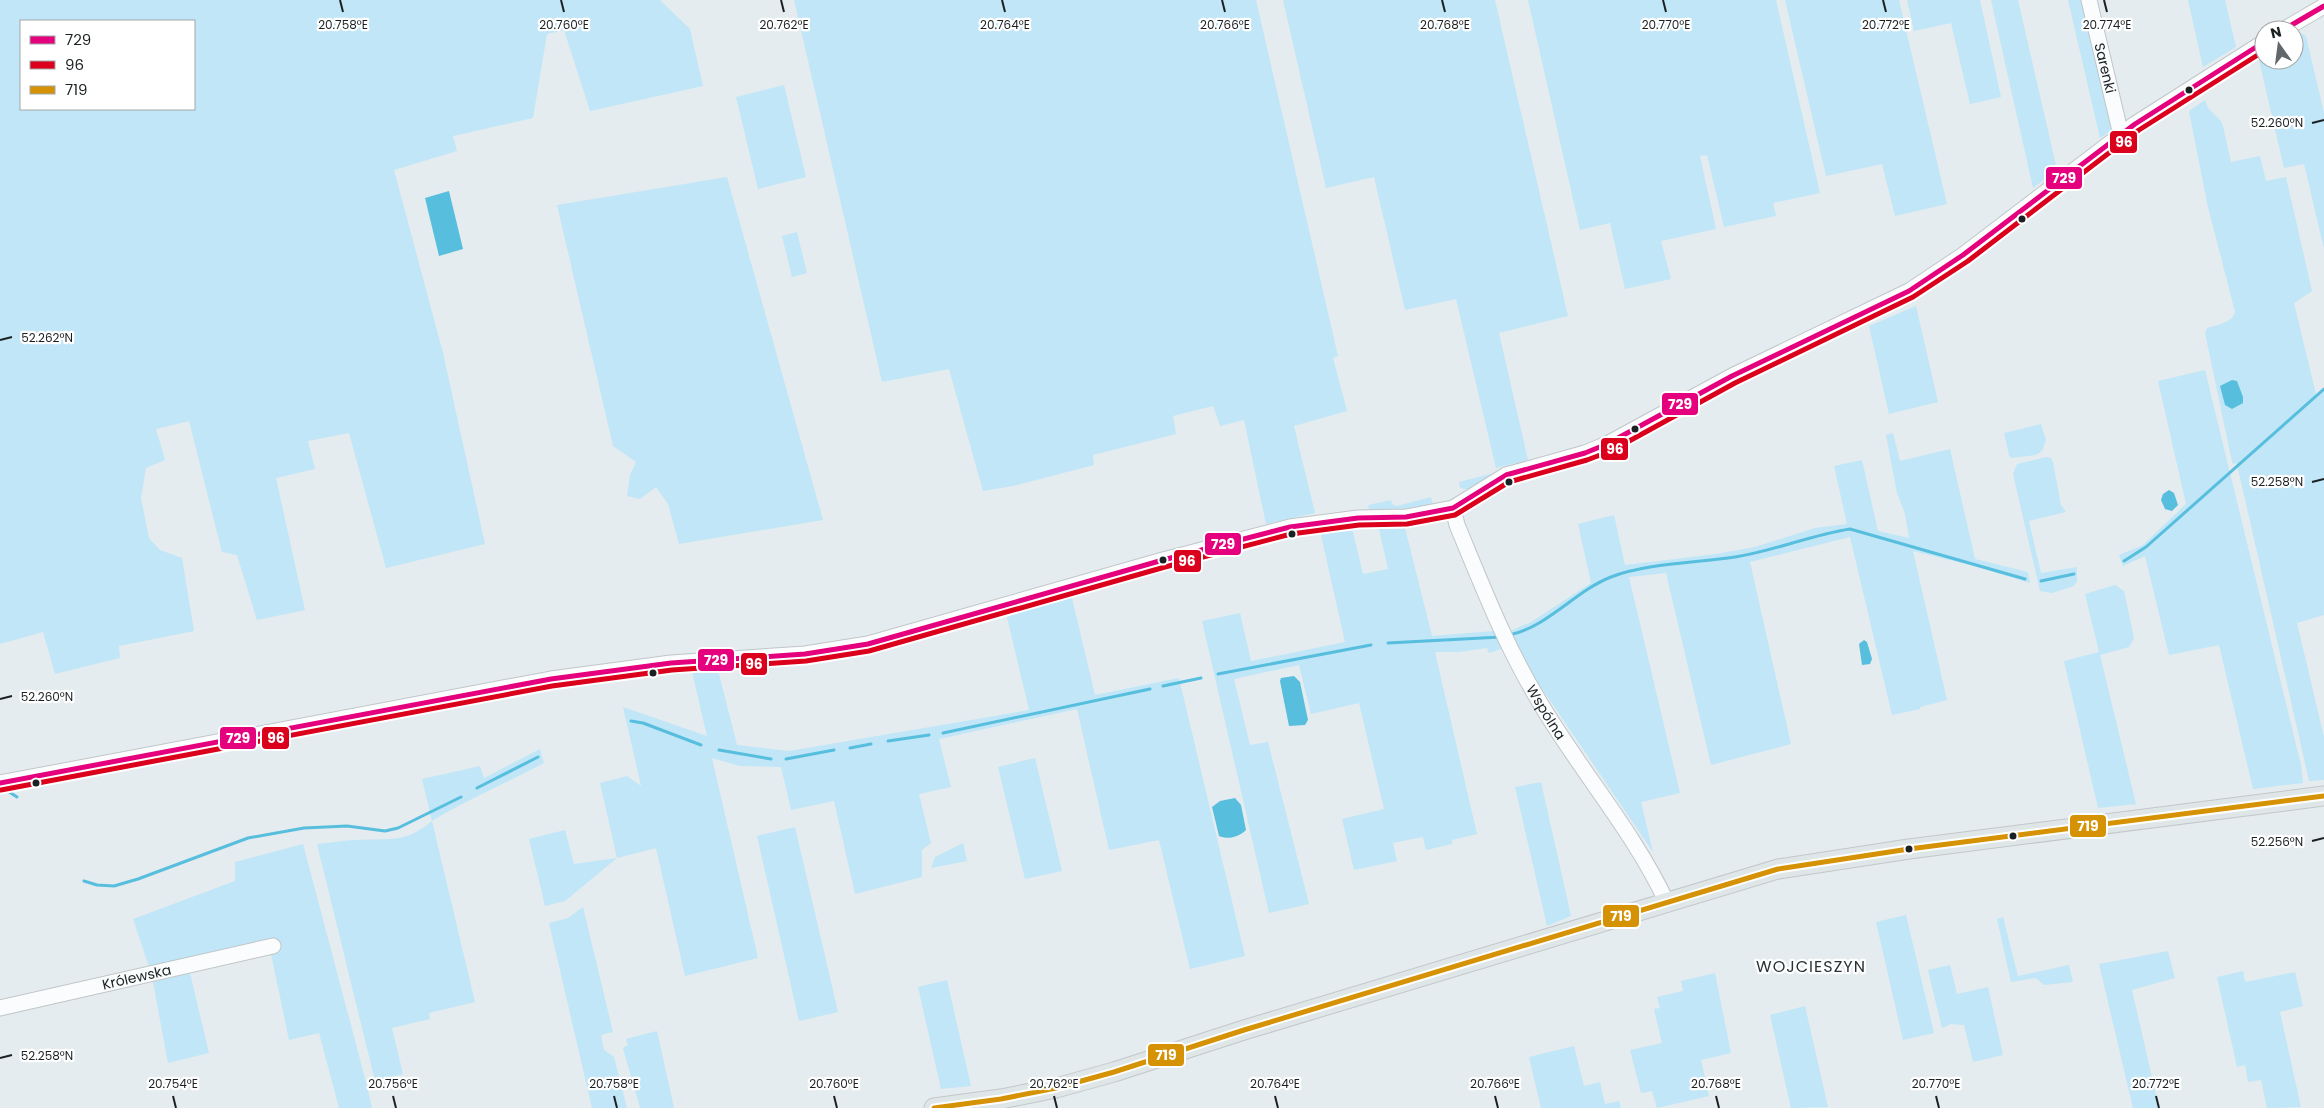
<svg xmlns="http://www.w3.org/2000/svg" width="2324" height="1108" viewBox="0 0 2324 1108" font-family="Poppins,sans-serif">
	<rect width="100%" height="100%" fill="#e4ecef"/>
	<g fill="#c0e6f7" fill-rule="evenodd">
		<path d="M0,0h660l30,29 13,57 -113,25 -26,-81 -17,4 -14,84 -80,18 4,15 -63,19 49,183 42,191 -99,24 -37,-135 -41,8 7,28 -39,9 29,132 -48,10 -20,-65 -15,-3 -33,-131 -33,8 9,31 -19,8 -5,30 8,40 11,12 22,8 12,73 -75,15 1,12 -65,16 -12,-42 -43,12zM21,21h173v88h-173z"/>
		<polygon points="794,0 1256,0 1338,356 1333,358 1347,411 1294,426 1315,513 1266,524 1244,420 1220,426 1213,406 1173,416 1176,434 1093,455 1094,465 1013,486 983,491 949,369 882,382"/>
		<polygon points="1283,0 1495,0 1568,316 1499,333 1528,460 1496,468 1456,299 1405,310 1374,177 1326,188"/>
		<polygon points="1528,0 1776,0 1820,193 1773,203 1776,216 1724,227 1707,155 1700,156 1716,229 1661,241 1671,279 1625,289 1610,223 1580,230"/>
		<polygon points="1785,0 1899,0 1947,204 1895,216 1882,164 1826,176"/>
		<polygon points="1907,0 1980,0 2001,97 1970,104 1951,23 1914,31"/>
		<polygon points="1991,0 2018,0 2057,170 2033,188"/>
		<polygon points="2068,0 2094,0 2123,123 2100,138"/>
		<polygon points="2188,0 2225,0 2236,47 2203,67"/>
		<polygon points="2297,31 2306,36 2324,113 2324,249 2304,164 2284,168 2258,56 2264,52 2264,60 2294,60 2294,33"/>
		<polygon points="784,85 806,177 758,189 736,97"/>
		<path d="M2205,100l3,8 14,14 9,40 29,-6 6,25 20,-4 26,114 -18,12 22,91 8,-7v228l-27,8 27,114v43l-15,1 -70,-308 -3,-10 -3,1 -1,-2 -27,-129 2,-5c10,-3 25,-5 28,-16l-28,-109 -18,-92z"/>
		<polygon points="727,177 823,520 679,544 668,504 656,487 640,499 627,496 630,475 636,462 613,446 557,205"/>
		<polygon points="797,232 807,273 792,277 782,236"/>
		<polygon points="1916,306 1938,402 1889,414 1869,326"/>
		<polygon points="2205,370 2301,765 2303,783 2253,789 2219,645 2169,655 2145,556 2123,566 2119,555 2143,545 2186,504 2158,381"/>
		<polygon points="2041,424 2046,440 2042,451 2036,455 2011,458 2009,455 2004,433"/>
		<polygon points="1893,433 1900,461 1950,449 1975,559 2028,572 2030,583 1974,566 1913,551 1947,700 1920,707 1920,709 1892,715 1850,537 1750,562 1791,744 1711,765 1666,573 1629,577 1680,793 1641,802 1653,852 1534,677 1515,644 1512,630 1531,622 1591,583 1578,524 1614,515 1625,565 1716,554 1755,547 1815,528 1847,524 1834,466 1862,460 1878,531 1909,538 1905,514 1897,493 1886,435"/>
		<polygon points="2046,457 2051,458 2053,462 2061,505 2066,512 2029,521 2041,573 2077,567 2077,581 2074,586 2052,593 2040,591 2013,474 2017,464"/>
		<polygon points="1494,473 1469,490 1460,488 1459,482"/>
		<polygon points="1431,497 1434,508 1370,512 1368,505 1391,500 1392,504 1397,506"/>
		<polygon points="1352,528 1363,574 1388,569 1379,529 1405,528 1432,636 1494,631 1501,649 1489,653 1487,648 1459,652 1435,652 1477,834 1452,840 1452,844 1426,850 1423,837 1393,843 1397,861 1354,870 1342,819 1384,809 1359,703 1311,714 1299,665 1234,679 1250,745 1268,742 1309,904 1269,913 1202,621 1240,613 1251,661 1345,642 1320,531"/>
		<polygon points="2115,585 2124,591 2134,638 2129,647 2100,655 2136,804 2098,808 2064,661 2099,652 2085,594"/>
		<polygon points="1071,594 1095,695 1179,678 1245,956 1190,969 1159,840 1109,850 1077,709 939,739 951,787 919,794 931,843 922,850 922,877 855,894 834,801 791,810 781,767 740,766 712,758 758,958 685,976 656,848 617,858 565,901 545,906 529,839 565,830 574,864 617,858 600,783 627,776 641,786 623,707 707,736 692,672 718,670 737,745 789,751 1029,710 1006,613"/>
		<path d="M540,749l4,14c-37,20 -76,36 -112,58l43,181 -46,11 1,6 -38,9 11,46 -28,7 -58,-237c13,-1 26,-4 39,-4 32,-2 49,4 76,-19l-10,-42 58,-13 4,12z"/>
		<polygon points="1035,758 1062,871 1025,879 998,767"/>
		<polygon points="1541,782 1571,916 1547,926 1515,787"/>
		<polygon points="795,827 838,1012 799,1021 757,836"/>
		<polygon points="963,843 967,861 931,868 935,857"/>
		<polygon points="303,844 366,1082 372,1108 339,1108 319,1033 289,1040 271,954 149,967 133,919 235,881 235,862"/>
		<polygon points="583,907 613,1032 601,1035 604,1050 614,1057 627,1108 592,1108 549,923 568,918"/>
		<polygon points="1906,915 1934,1033 1903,1040 1876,922"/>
		<polygon points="2003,917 2018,976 2069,965 2073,982 2044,985 2036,978 2011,982 1997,919"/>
		<polygon points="2168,951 2175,978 2132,990 2159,1108 2133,1108 2099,964"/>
		<polygon points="1950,965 1957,994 1988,987 2003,1055 1973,1062 1964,1025 1951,1024 1942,1028 1928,970"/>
		<polygon points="2243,971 2245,982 2295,972 2303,1006 2280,1012 2301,1107 2267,1108 2261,1080 2248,1082 2245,1065 2237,1067 2217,977"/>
		<polygon points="190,973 209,1053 168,1063 153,982"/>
		<polygon points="1715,973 1731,1053 1701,1060 1709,1096 1657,1108 1652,1091 1641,1093 1630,1050 1662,1043 1654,1009 1660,1008 1657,997 1683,991 1681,981"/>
		<polygon points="947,980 971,1086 941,1089 918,987"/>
		<polygon points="1805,1006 1828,1107 1791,1108 1770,1015"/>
		<polygon points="657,1031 674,1108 640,1108 623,1048 628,1045 626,1039"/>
		<polygon points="1574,1046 1584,1086 1600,1082 1605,1104 1619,1101 1621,1108 1541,1108 1529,1057"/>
	</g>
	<g fill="#57bede">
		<polygon points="449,191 463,249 439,256 425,198"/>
		<polygon points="2232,380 2237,381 2243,397 2243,403 2232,409 2225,405 2220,386"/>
		<polygon points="2169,490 2174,493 2178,505 2172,511 2165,509 2161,500 2163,494"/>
		<polygon points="1864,640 1867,642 1872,659 1870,664 1862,665 1859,644"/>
		<polygon points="1294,676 1300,682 1308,720 1305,725 1289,726 1280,681 1281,678"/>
		<path d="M1235,798l6,7 5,25c-7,7 -18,10 -27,6l-7,-29 8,-6z"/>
	</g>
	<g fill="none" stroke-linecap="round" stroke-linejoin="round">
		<g stroke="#57bede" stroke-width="3">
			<polyline points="2124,561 2146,547 2324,389"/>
			<polyline points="2041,581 2074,574"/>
			<path d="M1509,635c39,-8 66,-44 102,-58 36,-14 86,-14 124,-20 39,-6 76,-22 115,-28l175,50"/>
			<polyline points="1388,643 1501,637"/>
			<polyline points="1218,674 1371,645"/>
			<polyline points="1163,686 1201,678"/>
			<polyline points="631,721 643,723 701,745"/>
			<polyline points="943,733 1150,689"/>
			<polyline points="888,741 929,735"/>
			<polyline points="850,748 871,744"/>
			<polyline points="719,750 771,759"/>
			<polyline points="786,759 834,750"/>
			<polyline points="3,788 17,797"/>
			<polyline points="477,788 538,757"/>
			<polyline points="84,881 97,885 114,886 138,879 248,838 304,828 347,826 385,831 398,828 461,797"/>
		</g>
		<g stroke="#c0c6c8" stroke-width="17">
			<g id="minor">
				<path id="s1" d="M2089,0l32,135"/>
				<polyline points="2283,30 2324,6"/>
				<path id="s2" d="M1453,508l4,17c25,60 48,120 82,176 39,67 96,132 128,202"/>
				<polyline points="0,783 551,679 671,663 805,654 868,644 1163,560 1290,527 1358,518 1406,517 1453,508 1506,475 1585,453 1607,444 1732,376 1909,291 1963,255 2135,124 2264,42"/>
				<path id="s3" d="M0,1008l273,-62"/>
			</g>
		</g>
		<g stroke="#c3c7c9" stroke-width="21">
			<polyline id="major" points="934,1108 1001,1099 1056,1088 1114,1072 1244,1030 1778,869 1909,849 2324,796"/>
		</g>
		<use href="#minor" stroke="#fbfcfd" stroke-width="15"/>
		<use href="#major" stroke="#dfe6e8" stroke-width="19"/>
		<g stroke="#fff" stroke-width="9">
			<g id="bus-1">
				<polyline points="2283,30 2324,6"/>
				<polyline points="0,783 551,679 671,663 805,654 868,644 1163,560 1290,527 1358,518 1406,517 1453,508 1506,475 1585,453 1607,444 1732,376 1909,291 1963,255 2135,124 2264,42"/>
			</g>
		</g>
		<g stroke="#fff" stroke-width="9">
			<polyline id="bus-2" points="1,790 552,686 672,670 806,661 869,651 1165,567 1291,534 1359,525 1407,524 1455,515 1509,482 1587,460 1611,451 1735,383 1913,297 1968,261 2139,130 2264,51"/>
		</g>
		<g stroke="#fff" stroke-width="9">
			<polyline id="bus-3" points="934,1108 1001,1099 1056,1088 1114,1072 1244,1030 1778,869 1909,849 2324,796"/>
		</g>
		<use href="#bus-1" stroke="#e5007d" stroke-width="5"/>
		<use href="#bus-2" stroke="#db001b" stroke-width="5"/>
		<use href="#bus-3" stroke="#d69205" stroke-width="5"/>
	</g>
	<path fill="none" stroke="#1b2022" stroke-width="2" d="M340,0l3,12M561,0l3,12M781,0l3,12M1002,0l3,12M1222,0l3,12M1442,0l3,12M1663,0l3,12M1883,0l3,12M2104,0l3,12M2312,123l12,-3M0,340l12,-3M2312,482l12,-3M0,699l12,-3M2312,841l12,-3M0,1058l12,-3M173,1096l3,12M393,1096l3,12M614,1096l3,12M834,1096l3,12M1054,1096l3,12M1275,1096l3,12M1495,1096l3,12M1716,1096l3,12M1936,1096l3,12M2156,1096l3,12"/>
	<g fill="#1b2022" stroke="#fff" stroke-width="2">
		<circle cx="2189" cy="90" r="4.5"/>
		<circle cx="2022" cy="219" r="4.5"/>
		<circle cx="1635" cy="429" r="4.5"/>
		<circle cx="1509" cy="482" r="4.5"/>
		<circle cx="1292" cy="534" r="4.5"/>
		<circle cx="1163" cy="560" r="4.5"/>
		<circle cx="653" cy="673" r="4.5"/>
		<circle cx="36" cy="783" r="4.5"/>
		<circle cx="2013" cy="836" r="4.5"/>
		<circle cx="1909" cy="849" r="4.5"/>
	</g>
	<g text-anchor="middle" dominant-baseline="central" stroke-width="4.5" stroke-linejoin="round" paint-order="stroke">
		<g font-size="14" fill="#1b2022" stroke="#fff">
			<text stroke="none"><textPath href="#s1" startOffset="70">Sarenki</textPath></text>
			<text stroke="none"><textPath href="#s2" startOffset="225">Wspólna</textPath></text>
			<text stroke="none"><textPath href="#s3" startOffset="140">Królewska</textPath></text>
		</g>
		<g font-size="16" letter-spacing="1" fill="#293337" stroke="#fff">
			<text x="1811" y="966">WOJCIESZYN</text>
		</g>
	</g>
	<g font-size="12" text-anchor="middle" fill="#1b2022" stroke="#fff" stroke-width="4.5" stroke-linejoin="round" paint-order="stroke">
		<text x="343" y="29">20.758°E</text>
		<text x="564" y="29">20.760°E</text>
		<text x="784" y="29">20.762°E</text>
		<text x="1005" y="29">20.764°E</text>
		<text x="1225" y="29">20.766°E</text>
		<text x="1445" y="29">20.768°E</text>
		<text x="1666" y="29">20.770°E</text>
		<text x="1886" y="29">20.772°E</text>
		<text x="2107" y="29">20.774°E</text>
		<text x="2277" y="127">52.260°N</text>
		<text x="47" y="342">52.262°N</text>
		<text x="2277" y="486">52.258°N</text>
		<text x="47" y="701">52.260°N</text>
		<text x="2277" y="846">52.256°N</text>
		<text x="47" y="1060">52.258°N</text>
		<text x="173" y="1088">20.754°E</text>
		<text x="393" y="1088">20.756°E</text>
		<text x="614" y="1088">20.758°E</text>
		<text x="834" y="1088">20.760°E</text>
		<text x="1054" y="1088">20.762°E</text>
		<text x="1275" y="1088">20.764°E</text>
		<text x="1495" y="1088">20.766°E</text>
		<text x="1716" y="1088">20.768°E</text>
		<text x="1936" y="1088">20.770°E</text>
		<text x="2156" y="1088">20.772°E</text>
	</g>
	<g stroke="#fff" stroke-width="2">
		<rect x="2109" y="130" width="29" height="24" rx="5" fill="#db001b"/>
		<rect x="2045" y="166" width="38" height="24" rx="5" fill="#e5007d"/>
		<rect x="1661" y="392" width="38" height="24" rx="5" fill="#e5007d"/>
		<rect x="1600" y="437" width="29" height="24" rx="5" fill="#db001b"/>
		<rect x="1204" y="532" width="38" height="24" rx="5" fill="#e5007d"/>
		<rect x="1173" y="549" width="29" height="24" rx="5" fill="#db001b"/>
		<rect x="697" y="648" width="38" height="24" rx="5" fill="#e5007d"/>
		<rect x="740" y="652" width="28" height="24" rx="5" fill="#db001b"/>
		<rect x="219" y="726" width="38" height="24" rx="5" fill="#e5007d"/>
		<rect x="261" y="726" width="29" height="24" rx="5" fill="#db001b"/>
		<rect x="2069" y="814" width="38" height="24" rx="5" fill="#d69205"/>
		<rect x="1602" y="904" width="38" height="24" rx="5" fill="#d69205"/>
		<rect x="1147" y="1043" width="38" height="24" rx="5" fill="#d69205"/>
	</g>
	<g font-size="14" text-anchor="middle" font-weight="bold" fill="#fff">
		<text x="2124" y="147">96</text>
		<text x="2064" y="183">729</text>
		<text x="1680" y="409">729</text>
		<text x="1615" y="454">96</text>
		<text x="1223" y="549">729</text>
		<text x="1187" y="566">96</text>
		<text x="716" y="665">729</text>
		<text x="754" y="669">96</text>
		<text x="238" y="743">729</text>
		<text x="276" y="743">96</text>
		<text x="2088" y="831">719</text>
		<text x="1621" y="921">719</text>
		<text x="1166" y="1060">719</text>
	</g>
	<rect x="20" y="20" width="175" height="90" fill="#ffffff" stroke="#a4a6a7"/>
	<rect x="30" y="36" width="25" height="8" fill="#e5007d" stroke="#a4a6a7"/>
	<text x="65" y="45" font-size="15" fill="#1b2022">729</text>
	<rect x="30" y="61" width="25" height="8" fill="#db001b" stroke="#a4a6a7"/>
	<text x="65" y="70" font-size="15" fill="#1b2022">96</text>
	<rect x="30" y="86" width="25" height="8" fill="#d69205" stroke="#a4a6a7"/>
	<text x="65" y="95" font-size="15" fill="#1b2022">719</text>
	<g transform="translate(2279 45) rotate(346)"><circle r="24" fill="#ffffff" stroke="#a4a6a7"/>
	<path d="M0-4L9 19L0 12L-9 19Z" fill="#61676a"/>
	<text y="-8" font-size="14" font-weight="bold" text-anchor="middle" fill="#1b2022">N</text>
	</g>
</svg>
